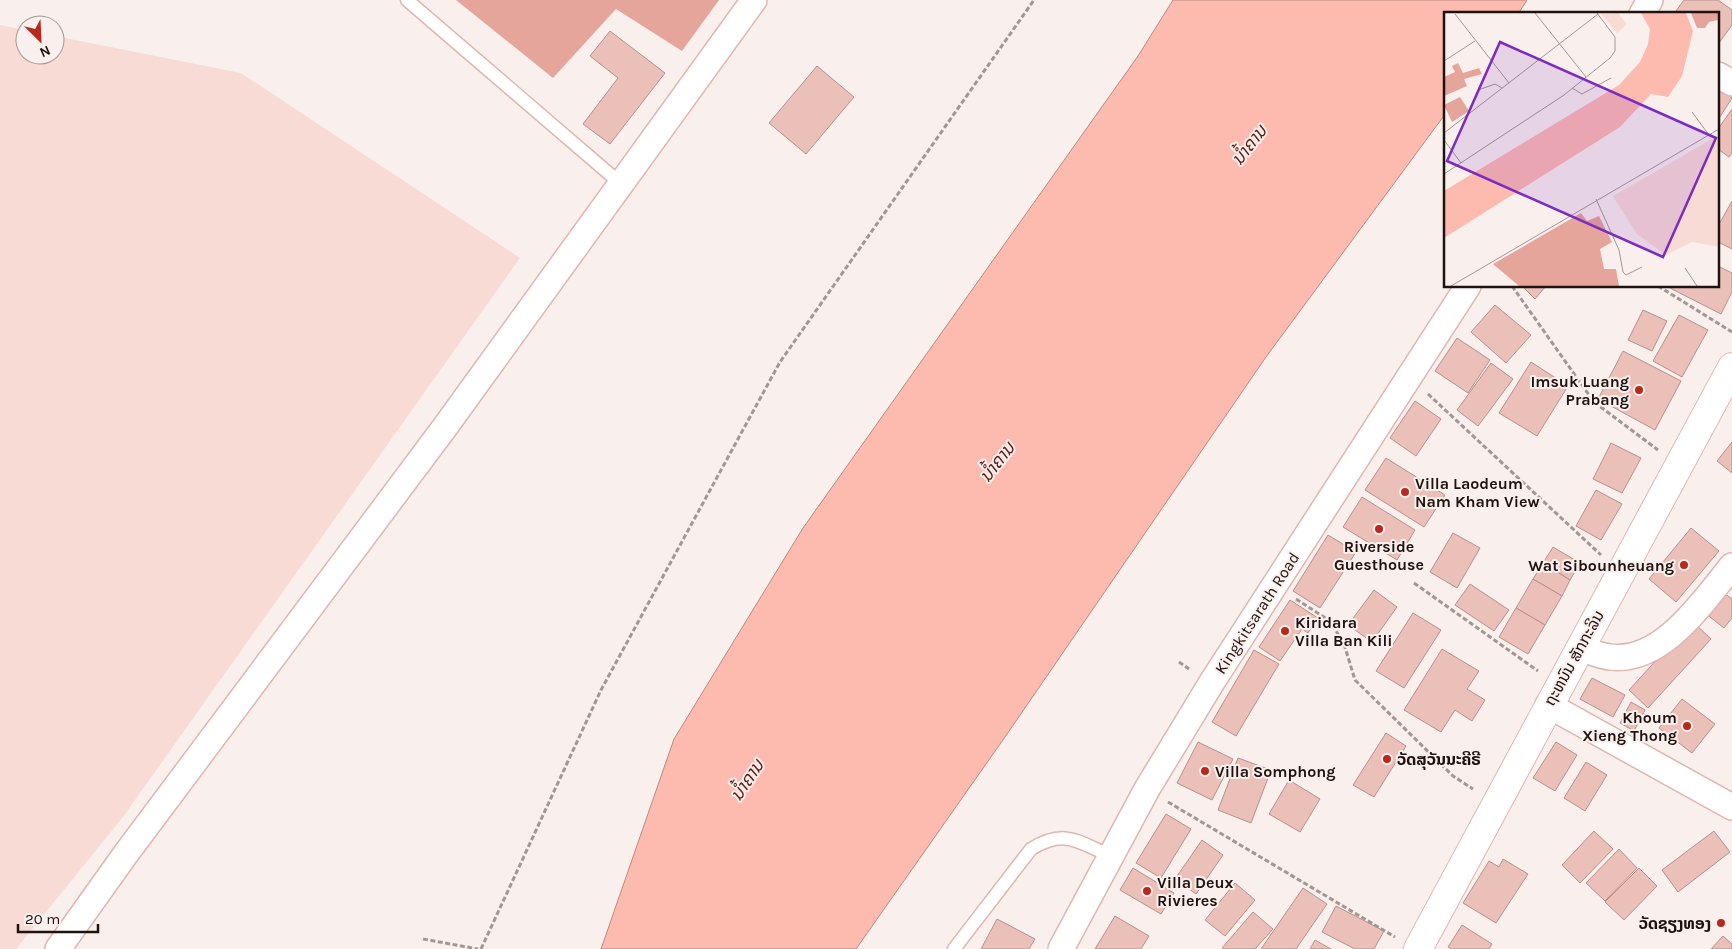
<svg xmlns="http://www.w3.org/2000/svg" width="1732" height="949" viewBox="0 0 1732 949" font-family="Karla,'Noto Sans Lao',sans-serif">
	<rect width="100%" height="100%" fill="#f9f0ee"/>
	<polygon fill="#f9dbd5" points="0,25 25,30 25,55 55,55 55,36 241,73 520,258 123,817 16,949 0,949"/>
	<polygon fill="#e6a59a" points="456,0 719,0 682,51 616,9 553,78"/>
	<polygon fill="#fdbaaf" stroke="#bb887f" points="1173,0 1527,0 1518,14 1446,14 1446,113 1266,357 1005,737 856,949 601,949 674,739 803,528 1138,56"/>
	<g fill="#eac0b9" stroke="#b89089">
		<polygon points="1684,0 1718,0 1732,10 1732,25 1719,43 1718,14 1680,14 1676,11"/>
		<polygon points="610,31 665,73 610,144 583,124 618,78 590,56"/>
		<polygon points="817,66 854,97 806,154 769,123"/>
		<polygon points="1718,89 1732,98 1718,120"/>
		<polygon points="1732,109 1732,153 1729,157 1718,149 1718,129"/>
		<polygon points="1732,201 1732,249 1718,242 1718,226"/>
		<polygon points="1718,266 1732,273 1732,292 1721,314 1668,287 1718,286"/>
		<polygon points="1522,286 1546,286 1535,299"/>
		<polygon points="1495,305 1531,335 1506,363 1471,332"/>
		<polygon points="1643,310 1667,321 1652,351 1628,340"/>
		<polygon points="1679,315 1708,330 1682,377 1653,361"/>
		<polygon points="1457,338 1490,360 1468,393 1435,371"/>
		<polygon points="1623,351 1681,381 1655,430 1598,399"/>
		<polygon points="1531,362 1568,386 1537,436 1499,413"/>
		<polygon points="1491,363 1513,379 1478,426 1457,410"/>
		<polygon points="1415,401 1441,419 1416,456 1390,438"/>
		<polygon points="1732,442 1732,473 1717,461"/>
		<polygon points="1611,443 1641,458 1622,493 1593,479"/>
		<polygon points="1386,458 1445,495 1424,527 1365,490"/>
		<polygon points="1596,490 1622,504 1601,540 1576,526"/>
		<polygon points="1362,497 1415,530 1397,560 1343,527"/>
		<polygon points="1691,528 1719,551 1676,602 1649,579"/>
		<polygon points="1453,533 1480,548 1457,588 1430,572"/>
		<polygon points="1328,535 1356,552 1320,608 1293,591"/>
		<polygon points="1553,547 1580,563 1570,580 1543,563"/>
		<polygon points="1543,563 1570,580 1562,596 1533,579"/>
		<polygon points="1533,579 1562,596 1545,625 1516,608"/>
		<polygon points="1470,584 1509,610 1494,631 1455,605"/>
		<polygon points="1719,589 1732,599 1732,618 1724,628 1701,610"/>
		<polygon points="1374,590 1397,607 1372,642 1348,625"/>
		<polygon points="1290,600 1318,618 1308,633 1302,629 1280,661 1259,647"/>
		<polygon points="1516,608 1545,625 1528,654 1499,637"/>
		<polygon points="1413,613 1441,630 1404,688 1376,671"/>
		<polygon points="1692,621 1711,639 1648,708 1629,690"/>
		<polygon points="1442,649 1479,671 1467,689 1485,700 1472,721 1455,710 1441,732 1404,710"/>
		<polygon points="1254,650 1279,664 1236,736 1212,722"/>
		<polygon points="1592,678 1625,695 1613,717 1580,699"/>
		<polygon points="1682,699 1715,724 1692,753 1659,728"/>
		<polygon points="1631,702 1645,710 1634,731 1620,723"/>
		<polygon points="1386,733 1406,746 1374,797 1353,785"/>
		<polygon points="1198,742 1233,759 1212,800 1177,783"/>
		<polygon points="1556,742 1577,755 1555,791 1533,778"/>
		<polygon points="1238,758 1271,770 1251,823 1218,810"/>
		<polygon points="1586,762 1607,775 1585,811 1564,798"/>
		<polygon points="1289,780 1320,799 1300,832 1269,814"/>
		<polygon points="1166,814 1191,829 1161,878 1136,863"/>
		<polygon points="1594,831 1613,849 1580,883 1562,865"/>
		<polygon points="1714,831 1730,852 1678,892 1662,870"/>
		<polygon points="1202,840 1223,855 1196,894 1175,879"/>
		<polygon points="1619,849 1637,868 1605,901 1586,883"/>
		<polygon points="1503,859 1528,874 1496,923 1463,903 1489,861 1499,867"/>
		<polygon points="1133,868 1174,893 1161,914 1120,890"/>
		<polygon points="1639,868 1657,886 1624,920 1605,902"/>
		<polygon points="1235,883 1255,900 1225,936 1205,920"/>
		<polygon points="1303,888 1327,904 1296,949 1261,949"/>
		<polygon points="1336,906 1384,931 1374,949 1355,949 1322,932"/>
		<polygon points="1253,912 1273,929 1255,949 1224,949 1222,948"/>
		<polygon points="1115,916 1149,936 1141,949 1095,949"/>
		<polygon points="997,919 1035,939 1029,949 981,949"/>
		<polygon points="1462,925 1492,944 1489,949 1451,949 1448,947"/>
		<polygon points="1723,936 1732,944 1732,949 1711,949"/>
		<polygon points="1315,940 1331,949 1310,949"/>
	</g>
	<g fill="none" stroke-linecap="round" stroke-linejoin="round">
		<g stroke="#dfb6ae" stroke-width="15">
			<g id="service">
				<polyline points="407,0 620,183"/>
				<path d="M954,949l77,-100c34,-21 47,-7 80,7"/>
			</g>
		</g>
		<g stroke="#dfb6ae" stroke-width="28">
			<g id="minor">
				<polyline points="1642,14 1650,0"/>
				<polyline points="1718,75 1732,83"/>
				<path d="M1580,648c9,3 20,8 30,9 52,7 93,-56 122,-91"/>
				<polyline points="1548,705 1732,807"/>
				<polyline points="58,949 125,855 445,427 754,0"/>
				<polyline points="1061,949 1147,789 1212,682 1468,286"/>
			</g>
		</g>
		<g stroke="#dfb6ae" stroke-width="30">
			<polyline id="secondary" points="1418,949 1732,367"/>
		</g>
		<g stroke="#a29794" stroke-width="3" stroke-dasharray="5 2.5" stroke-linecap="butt">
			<polyline points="1512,286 1594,402 1658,450"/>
			<polyline points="1658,286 1732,332"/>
			<polyline points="1428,394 1601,555"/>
			<polyline points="1414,583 1538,671"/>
			<polyline points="1296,599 1330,621 1344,644 1355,680 1453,776 1473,789"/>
			<polyline points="1179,662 1189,669"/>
			<polyline points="1168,802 1395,937"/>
			<polyline points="423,939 478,949"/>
			<polyline points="481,949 601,690 780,362 1034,0"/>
		</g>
		<use href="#service" stroke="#fff" stroke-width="12"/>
		<use href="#minor" stroke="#fff" stroke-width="25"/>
		<use href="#secondary" stroke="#fff" stroke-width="28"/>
	</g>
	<g fill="#b7291e" stroke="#f9f0ee" stroke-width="2">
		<circle cx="1639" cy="390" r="5"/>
		<circle cx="1405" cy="492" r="5"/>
		<circle cx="1379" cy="529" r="5"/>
		<circle cx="1684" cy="565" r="5"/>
		<circle cx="1285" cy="631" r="5"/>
		<circle cx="1687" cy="726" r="5"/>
		<circle cx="1387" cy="759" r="5"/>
		<circle cx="1205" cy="771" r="5"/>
		<circle cx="1147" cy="891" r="5"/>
		<circle cx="1721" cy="923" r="5"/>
	</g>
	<g text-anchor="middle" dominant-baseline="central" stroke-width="4" stroke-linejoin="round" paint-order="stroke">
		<g font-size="16" font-weight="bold" fill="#20120f" stroke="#f9f0ee" text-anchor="start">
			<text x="1629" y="381" text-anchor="end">Imsuk Luang<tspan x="1629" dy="18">Prabang</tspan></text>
			<text x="1415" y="483">Villa Laodeum<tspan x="1415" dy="18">Nam Kham View</tspan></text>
			<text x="1379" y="546" text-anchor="middle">Riverside<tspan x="1379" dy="18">Guesthouse</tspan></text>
			<text x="1674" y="565" text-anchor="end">Wat Sibounheuang</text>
			<text x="1295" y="622">Kiridara<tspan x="1295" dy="18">Villa Ban Kili</tspan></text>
			<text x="1677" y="717" text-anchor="end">Khoum<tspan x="1677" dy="18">Xieng Thong</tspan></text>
			<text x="1397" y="759">ວັດສຸວັນນະຄີຣີ</text>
			<text x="1215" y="771">Villa Somphong</text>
			<text x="1157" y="882">Villa Deux<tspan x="1157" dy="18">Rivieres</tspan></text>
			<text x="1711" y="923" text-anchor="end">ວັດຊຽງທອງ</text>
		</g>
		<g font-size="16" fill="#20120f" stroke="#f9f0ee">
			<text transform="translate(1257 613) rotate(-57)">Kingkitsarath Road</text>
			<text transform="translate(1574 658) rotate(-61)">ຖະຫນົນ ສັກກະລິນ</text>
		</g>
		<g font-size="18" font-style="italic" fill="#651a12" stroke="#f9f0ee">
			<text transform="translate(1249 145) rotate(-52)">ນ້ຳຄານ</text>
			<text transform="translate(997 462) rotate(-52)">ນ້ຳຄານ</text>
			<text transform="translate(747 780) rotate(-56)">ນ້ຳຄານ</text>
		</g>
	</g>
	<g transform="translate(1444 12)">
		<rect width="275" height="275" fill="#f9f0ee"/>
		<path d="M174,1l9,11 -10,9 -16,-19zM275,123v112l-27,-5 -26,13 -29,-21 -24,-38z" fill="#f9dbd5"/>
		<path d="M247,1h27v7l-9,2 -4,6h-8zM14,51l5,10 16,-5 3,6 -18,5 3,7 -23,10v-19l11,-5 -3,-6zM16,85l9,14 -17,11 -8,-17zM137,201l6,8 12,-5 13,26 -12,7 4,20h12l3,17h-100l-26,-22z" fill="#e6a59a"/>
		<path d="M197,1h45l7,18 -11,45 -14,21 -17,-3 -31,33 -176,111v-47l175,-106 21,-23 8,-18 2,-15z" fill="#fdbaaf"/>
		<path fill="none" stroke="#a29795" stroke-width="1" d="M91,1l51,64M11,2l54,69M0,49l31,-20M128,76l10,6 29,-16M34,78l17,-6 7,4M248,100l17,23M0,121l154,-119M0,128l17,23M0,162l120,-79 46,-37 5,-7v-14l-18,-24M152,187l23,51 4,22 3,3 16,-8M241,256l12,18M7,274l268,-157"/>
		<path fill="#7b2cbf" fill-opacity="0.15" stroke="#7b2cbf" stroke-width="2.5" d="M56,30l216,96 -53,119 -216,-96z"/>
		<rect width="275" height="275" fill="none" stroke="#20120f" stroke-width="2.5"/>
	</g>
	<g transform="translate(40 40) rotate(156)"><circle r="24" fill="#f9f0ee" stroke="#a29795"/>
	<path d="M0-4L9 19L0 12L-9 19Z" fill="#b7291e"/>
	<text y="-8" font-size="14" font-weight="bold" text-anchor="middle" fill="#20120f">N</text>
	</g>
	<path d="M18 924v8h80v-8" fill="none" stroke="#20120f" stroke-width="2.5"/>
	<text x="25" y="924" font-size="15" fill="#20120f" stroke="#f9f0ee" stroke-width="4" paint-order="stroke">20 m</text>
</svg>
